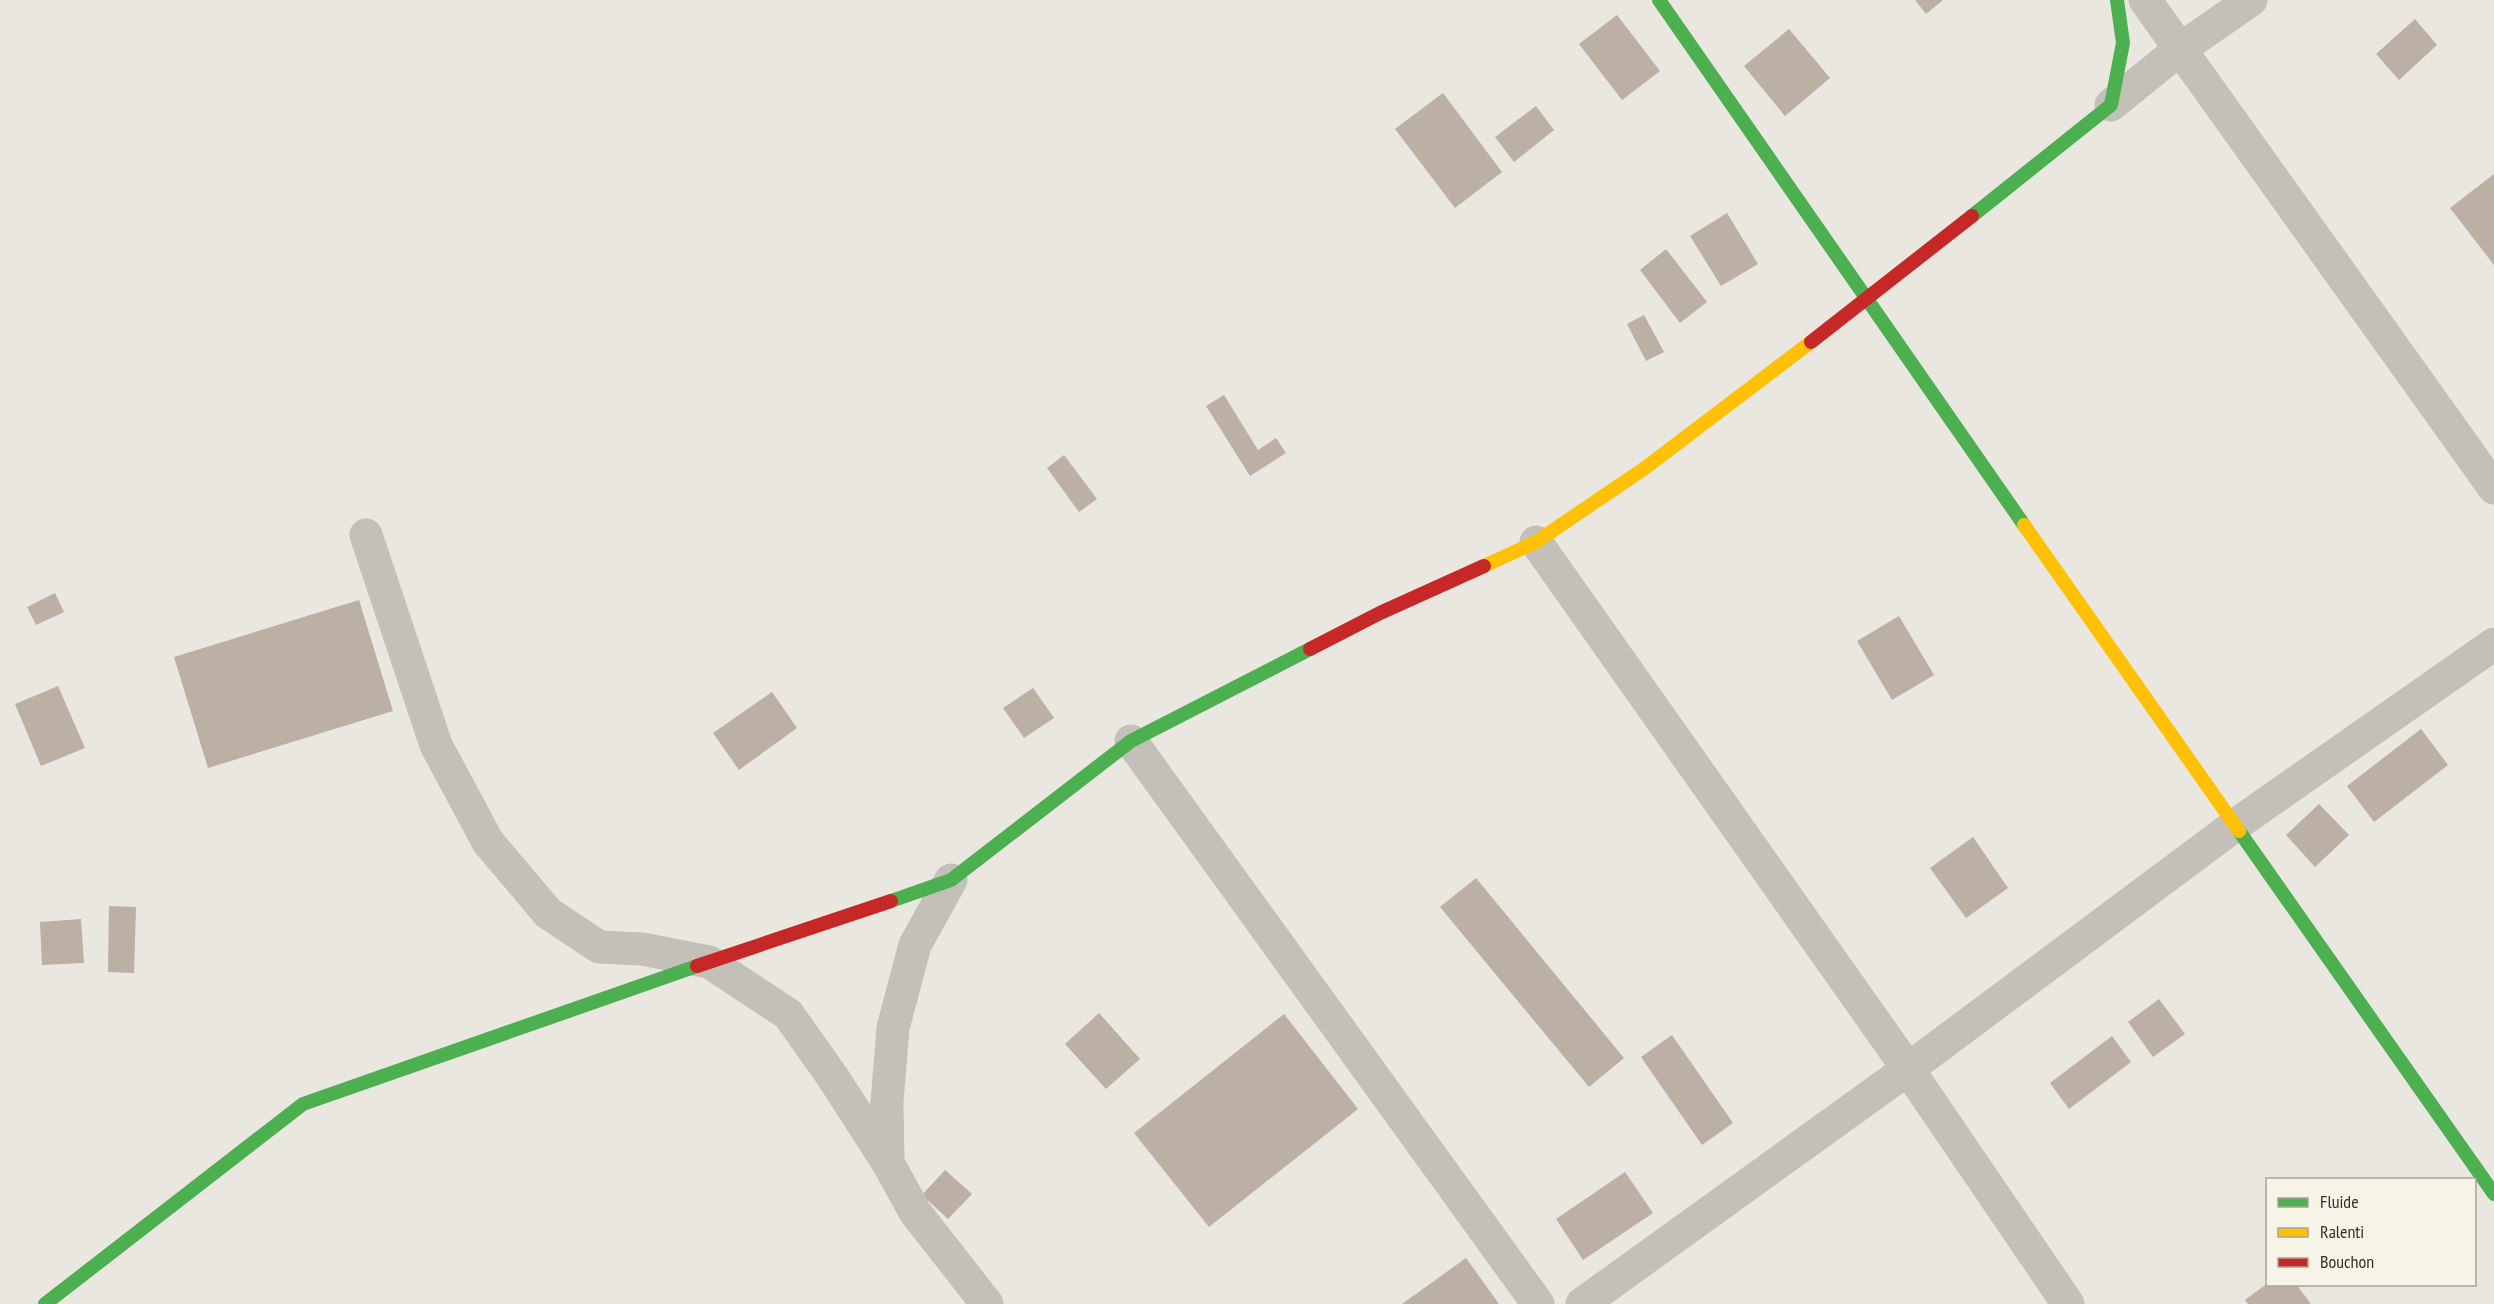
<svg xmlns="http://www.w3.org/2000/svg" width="2494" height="1304" viewBox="0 0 2494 1304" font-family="'PT Sans Narrow',sans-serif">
	<rect width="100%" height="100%" fill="#eae7e0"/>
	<g fill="#bcafa4">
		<polygon points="1915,0 1943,0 1926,14"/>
		<polygon points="1617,15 1660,71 1622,100 1579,44"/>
		<polygon points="2415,19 2437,45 2399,80 2376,54"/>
		<polygon points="1789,29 1830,78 1785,116 1744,66"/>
		<polygon points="1443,93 1502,172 1455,208 1395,129"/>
		<polygon points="1536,106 1554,130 1514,162 1495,137"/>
		<polygon points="2494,174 2494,265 2450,208"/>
		<polygon points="1727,213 1758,264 1721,286 1690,236"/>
		<polygon points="1666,249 1707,302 1680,323 1640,270"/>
		<polygon points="1644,315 1664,352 1646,361 1627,324"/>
		<polygon points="1224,395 1258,450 1276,438 1286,453 1250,476 1206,406"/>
		<polygon points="1064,455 1097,499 1079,512 1047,468"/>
		<polygon points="55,593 64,612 36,625 27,607"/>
		<polygon points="359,600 393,711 208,768 174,657"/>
		<polygon points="1899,616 1934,675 1892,700 1857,641"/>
		<polygon points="58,686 85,748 41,766 15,704"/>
		<polygon points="1033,688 1054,718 1024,738 1003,708"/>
		<polygon points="772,692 797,728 739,770 713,733"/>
		<polygon points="2421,729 2448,765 2374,822 2347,786"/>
		<polygon points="2319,804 2349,835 2315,867 2286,835"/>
		<polygon points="1973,837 2008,888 1966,918 1930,868"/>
		<polygon points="1476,878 1624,1058 1589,1087 1440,907"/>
		<polygon points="109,906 136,907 134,973 108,972"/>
		<polygon points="81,919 84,963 42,965 40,922"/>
		<polygon points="2159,999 2185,1034 2153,1057 2128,1022"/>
		<polygon points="1099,1013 1140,1059 1106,1089 1065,1044"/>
		<polygon points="1284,1014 1358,1109 1209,1227 1134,1133"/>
		<polygon points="1672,1035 1733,1123 1702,1145 1641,1057"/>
		<polygon points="2112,1036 2131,1062 2069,1109 2050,1083"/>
		<polygon points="945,1170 972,1194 948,1219 922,1195"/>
		<polygon points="1625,1172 1653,1213 1583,1260 1556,1219"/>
		<polygon points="1466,1258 1499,1304 1402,1304"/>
		<polygon points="2268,1283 2296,1284 2311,1304 2248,1304 2245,1300"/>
	</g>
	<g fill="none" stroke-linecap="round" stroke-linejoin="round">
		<g stroke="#c3bfb9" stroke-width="33">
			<polyline points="2145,0 2494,488"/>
			<polyline points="2111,105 2179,50 2251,0"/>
			<polyline points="366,535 436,745 488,842 548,913 599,947 642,949 709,962 788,1014 832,1076 888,1163"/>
			<polyline points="1536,542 1908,1069 2068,1304"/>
			<polyline points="1131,741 1538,1304"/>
			<polyline points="951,880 915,945 893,1028 887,1102 888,1163 915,1212 987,1304"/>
			<polyline points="1582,1304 1908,1069 2234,826 2494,644"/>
		</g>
		<g stroke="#4caf50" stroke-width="14">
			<polyline points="1659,0 2024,525"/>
			<polyline points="1972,216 2111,105 2123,43 2117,0"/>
			<polyline points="2239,831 2494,1194"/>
			<polyline points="891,901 951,880 1131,741 1310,649"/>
			<polyline points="45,1304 303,1104 697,966"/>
		</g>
		<g stroke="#ffc107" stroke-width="14">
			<polyline points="2024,525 2239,831"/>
			<polyline points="1484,566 1536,542 1645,468 1811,342"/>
		</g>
		<g stroke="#c62828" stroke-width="14">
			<polyline points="1811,342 1972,216"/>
			<polyline points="1310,649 1380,613 1484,566"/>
			<polyline points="697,966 891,901"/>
		</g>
	</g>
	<rect x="2266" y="1178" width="210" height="108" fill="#f6f3e7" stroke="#a8a49b" stroke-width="1.5"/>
	<rect x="2278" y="1198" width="30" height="9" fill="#4caf50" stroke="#a8a49b" stroke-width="1.5"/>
	<text x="2320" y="1208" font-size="18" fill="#332e28">Fluide</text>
	<rect x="2278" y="1228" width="30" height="9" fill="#ffc107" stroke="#a8a49b" stroke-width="1.5"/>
	<text x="2320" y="1238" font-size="18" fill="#332e28">Ralenti</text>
	<rect x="2278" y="1258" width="30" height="9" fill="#c62828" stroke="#a8a49b" stroke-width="1.5"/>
	<text x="2320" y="1268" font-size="18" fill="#332e28">Bouchon</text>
</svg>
